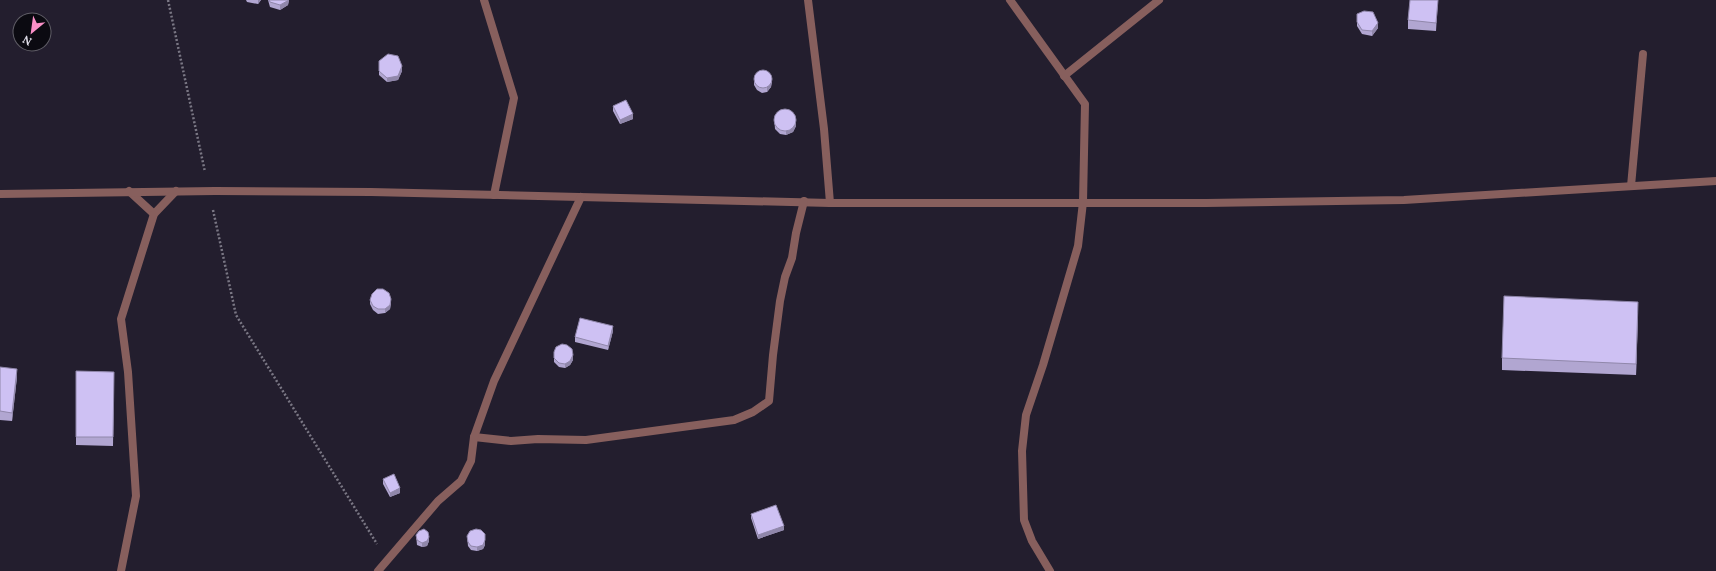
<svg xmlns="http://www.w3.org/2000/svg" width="1716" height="571" viewBox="0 0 1716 571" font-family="Lora,serif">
	<rect width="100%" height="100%" fill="#231e2e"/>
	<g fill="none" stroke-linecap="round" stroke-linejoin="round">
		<g stroke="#7a7784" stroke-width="2.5" stroke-dasharray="2 2" stroke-linecap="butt">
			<polyline points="168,0 205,172"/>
			<polyline points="213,210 236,315 377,544"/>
		</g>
		<g stroke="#875f5d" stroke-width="8">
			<polyline points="484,0 514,98 494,195"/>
			<polyline points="808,0 824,129 830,203"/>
			<polyline points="1010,0 1085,104 1083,202 1078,246 1043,365 1026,415 1022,451 1024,520 1032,541 1050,571"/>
			<polyline points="1064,76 1159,0"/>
			<polyline points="1631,186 1643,54"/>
			<polyline points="129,191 154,214"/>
			<polyline points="0,194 215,191 371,192 830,203 1206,203 1404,200 1716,181"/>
			<polyline points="474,437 511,441 538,439 586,440 734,420 753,412 769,401 773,355 780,301 785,277 792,258 796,233 804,201"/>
			<polyline points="121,571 136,496 128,372 121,319 154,214 176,191"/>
			<polyline points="378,571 438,501 461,481 471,461 474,437 494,381 581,197"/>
		</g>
	</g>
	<g fill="#b1a6d1">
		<polygon points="246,0 261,0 258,4 247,2"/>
		<polygon points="268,0 289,0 288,5 280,10 270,7"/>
		<polygon points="1438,0 1436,31 1408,29 1408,20"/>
		<polygon points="1357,14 1378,28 1372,36 1362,34 1357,26"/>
		<polygon points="379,61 402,71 398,80 387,82 379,75"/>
		<polygon points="754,81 772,82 771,87 767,92 762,93 757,90 754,85"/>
		<polygon points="613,106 633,119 620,124 613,111"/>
		<polygon points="774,117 796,126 793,132 786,135 780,134 775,129"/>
		<polygon points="370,300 391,303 390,309 385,313 378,314 373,310 370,304"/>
		<polygon points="1638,313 1636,375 1502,370 1502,358"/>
		<polygon points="613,331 608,350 575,342 575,337"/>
		<polygon points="554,352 573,360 570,365 565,368 559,367 554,362"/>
		<polygon points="0,367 17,377 12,421 0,420"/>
		<polygon points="76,371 114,372 113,446 76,445"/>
		<polygon points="383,479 400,493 390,497 383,484"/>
		<polygon points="751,514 784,530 758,539 751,518"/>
		<polygon points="416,535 429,541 427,546 422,547 417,545"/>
		<polygon points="467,536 485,545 483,549 477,551 471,550 468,546"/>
	</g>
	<g fill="#9087aa">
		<polygon points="258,0 261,0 258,4"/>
		<polygon points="289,0 288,5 280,10 280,5"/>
		<polygon points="1378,23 1378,28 1372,36 1372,31"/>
		<polygon points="402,66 402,71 398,80 387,82 387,78"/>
		<polygon points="772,77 771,87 767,92 767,87"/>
		<polygon points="633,114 633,119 620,124 620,120"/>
		<polygon points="796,122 796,126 793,132 786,135 786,131"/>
		<polygon points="391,299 391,303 390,309 385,313 385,309"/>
		<polygon points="1638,302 1638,313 1636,375 1636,364"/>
		<polygon points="613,326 613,331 608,350 608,346"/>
		<polygon points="573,355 573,360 570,365 565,368 565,364"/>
		<polygon points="17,369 17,377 12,421 12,413"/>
		<polygon points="400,488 400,493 390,497 390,493"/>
		<polygon points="784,526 784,530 758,539 758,535"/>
		<polygon points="429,537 429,541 427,546 422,547 422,543"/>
		<polygon points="485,540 485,545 483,549 477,551 477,547"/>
	</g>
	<g fill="#cec1f3" stroke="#9087aa">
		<polygon points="269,0 289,0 280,5 270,2"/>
		<polygon points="1410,0 1438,0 1436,23 1408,20"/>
		<polygon points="1364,11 1373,12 1378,23 1372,31 1362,30 1357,22 1357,14"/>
		<polygon points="388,54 398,56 402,66 398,76 387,78 379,71 379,61"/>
		<circle cx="763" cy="79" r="9"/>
		<polygon points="626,100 633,114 620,120 613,106"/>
		<circle cx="785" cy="120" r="11"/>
		<polygon points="377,289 383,289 389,293 391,299 390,305 385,309 378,309 373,306 370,300 372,294"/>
		<polygon points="1504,296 1638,302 1636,364 1502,358"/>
		<polygon points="580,318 613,326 608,346 575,337"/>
		<polygon points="562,344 567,345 572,349 573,355 570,361 565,364 559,363 554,358 554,352 556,347"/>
		<polygon points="0,367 17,369 12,413 0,411"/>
		<polygon points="76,371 114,372 113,437 76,437"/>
		<polygon points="394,474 400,488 390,493 383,479"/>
		<polygon points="776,505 784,526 758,535 751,514"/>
		<polygon points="424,529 428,532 429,537 427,541 422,543 417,540 416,535 419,531"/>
		<polygon points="476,529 481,530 485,534 485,540 483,545 477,547 471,546 468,542 467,536 470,531"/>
	</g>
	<g transform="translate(32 32) rotate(209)"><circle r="19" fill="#0b0a11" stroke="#5f5d66"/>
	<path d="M0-3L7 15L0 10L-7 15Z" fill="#fa8fc7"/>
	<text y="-6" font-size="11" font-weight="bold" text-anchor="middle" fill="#dcdae5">N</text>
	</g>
</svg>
